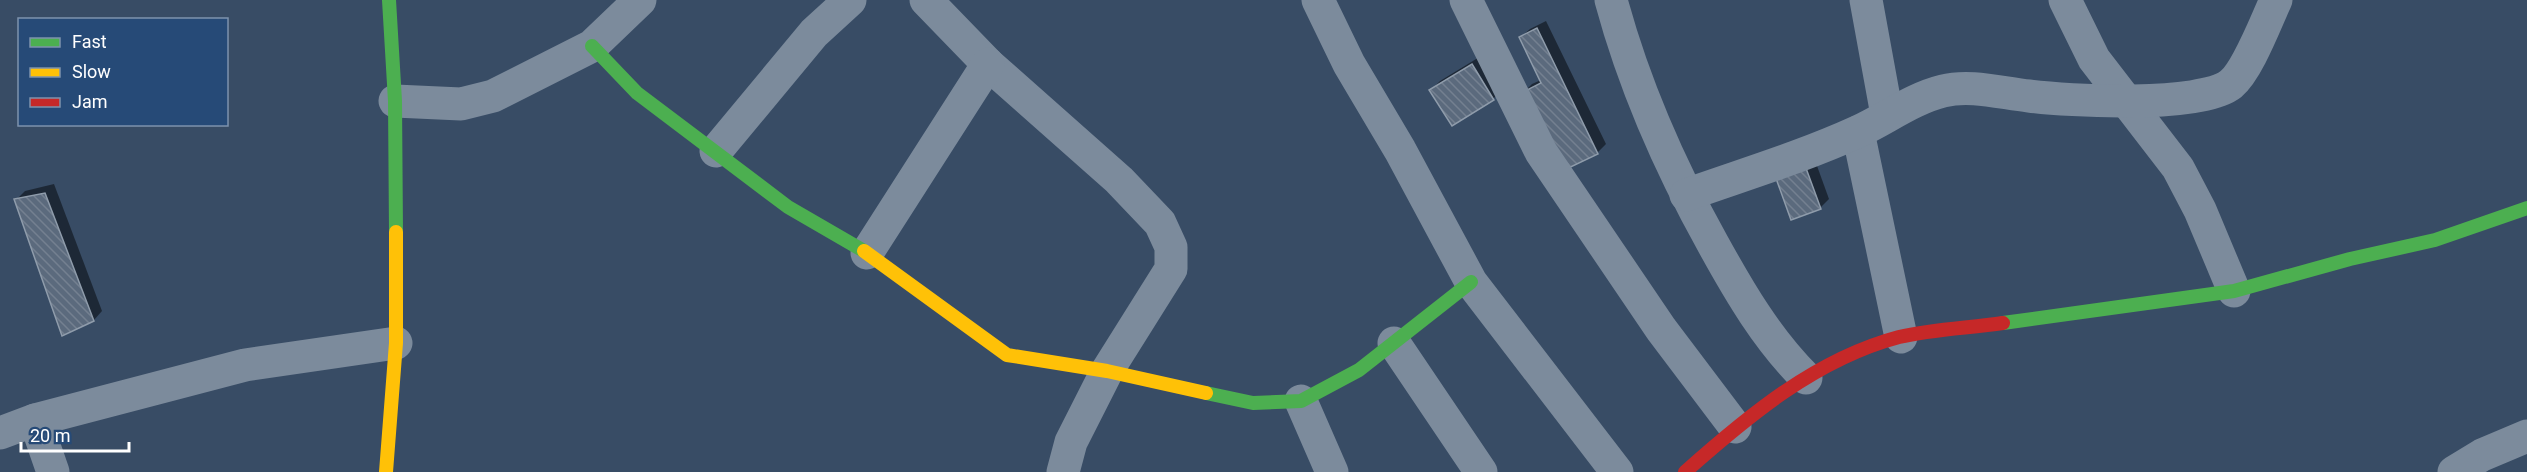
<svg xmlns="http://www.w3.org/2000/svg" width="2527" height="472" viewBox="0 0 2527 472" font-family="Roboto,sans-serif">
	<defs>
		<pattern id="building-back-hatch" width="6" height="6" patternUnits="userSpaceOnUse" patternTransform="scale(1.5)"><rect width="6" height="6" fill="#5b6a7d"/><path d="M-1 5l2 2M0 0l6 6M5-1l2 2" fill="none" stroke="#748090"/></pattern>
	</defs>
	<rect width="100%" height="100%" fill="#384c65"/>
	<g fill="#0007">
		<polygon points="1546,21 1606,144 1597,153 1523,93 1532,84 1541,80 1521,37 1530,29"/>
		<polygon points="1481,56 1502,90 1493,99 1452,124 1431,90 1440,81"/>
		<polygon points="1812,152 1829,199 1820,208 1775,171"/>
		<polygon points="54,184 102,311 94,320 16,200 25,191"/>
	</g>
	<g fill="url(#building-back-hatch)" stroke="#8f9cab" stroke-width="1.5">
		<polygon points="1537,28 1598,154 1560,172 1521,93 1541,83 1519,37"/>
		<polygon points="1472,64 1494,100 1452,126 1429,90"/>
		<polygon points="1803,160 1821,209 1791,220 1773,170"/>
		<polygon points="45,193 94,321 62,336 14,199"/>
	</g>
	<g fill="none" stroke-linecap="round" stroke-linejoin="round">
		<g stroke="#7c8b9c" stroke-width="33">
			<polyline points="926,0 988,64 1119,180 1160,223 1171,247 1171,269 1107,371 1071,442 1063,472"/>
			<polyline points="1318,0 1349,64 1400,150 1471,282 1617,472"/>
			<polyline points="1466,0 1541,152 1661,329 1735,427"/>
			<path d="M1611,0c23,85 59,167 102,244 27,49 54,95 93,134"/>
			<polyline points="1866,0 1887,115"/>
			<polyline points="2065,0 2094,59 2178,168 2200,210 2234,291"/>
			<polyline points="395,101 461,104 493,96 592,46 640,0"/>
			<polyline points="1858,132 1901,337"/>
			<polyline points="716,151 814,33 850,0"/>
			<path d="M1686,195c56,-20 116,-38 171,-63 29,-13 54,-33 86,-41 27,-7 58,2 86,5 39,5 172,12 202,-12 17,-14 35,-63 45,-84"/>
			<polyline points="867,253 988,64"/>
			<polyline points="1394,343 1481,472"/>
			<polyline points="1301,401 1332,472"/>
			<polyline points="35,420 53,472"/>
			<polyline points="0,433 35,420 245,365 396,343"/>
			<polyline points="2454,472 2482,455 2527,436"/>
		</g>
		<g stroke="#4caf50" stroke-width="14">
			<polyline points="389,0 395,101 396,232"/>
			<polyline points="592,46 637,93 788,207 864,251"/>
			<polyline points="2003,323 2234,291 2350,259 2435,240 2527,208"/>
			<polyline points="1206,393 1253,403 1301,401 1359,370 1471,282"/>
		</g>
		<g stroke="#ffc107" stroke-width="14">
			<polyline points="864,251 1007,355 1107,371 1206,393"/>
			<polyline points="386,472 396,343 396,232"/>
		</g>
		<path stroke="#c62828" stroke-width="14" d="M1685,472c63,-56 131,-113 214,-135 34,-8 70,-9 104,-14"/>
	</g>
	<rect x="18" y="18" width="210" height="108" fill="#264a77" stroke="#7d92ad" stroke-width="1.5"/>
	<rect x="30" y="38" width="30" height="9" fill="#4caf50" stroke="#7d92ad" stroke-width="1.5"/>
	<text x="72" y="48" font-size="18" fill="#ffffff">Fast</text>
	<rect x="30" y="68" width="30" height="9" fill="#ffc107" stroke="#7d92ad" stroke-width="1.5"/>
	<text x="72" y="78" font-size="18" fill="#ffffff">Slow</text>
	<rect x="30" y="98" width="30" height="9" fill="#c62828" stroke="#7d92ad" stroke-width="1.5"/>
	<text x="72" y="108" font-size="18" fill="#ffffff">Jam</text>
	<path d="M21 442v9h108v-9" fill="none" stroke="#ffffff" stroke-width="3"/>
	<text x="30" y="442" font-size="18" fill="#ffffff" stroke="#264a77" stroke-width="4.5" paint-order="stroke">20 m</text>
</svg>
